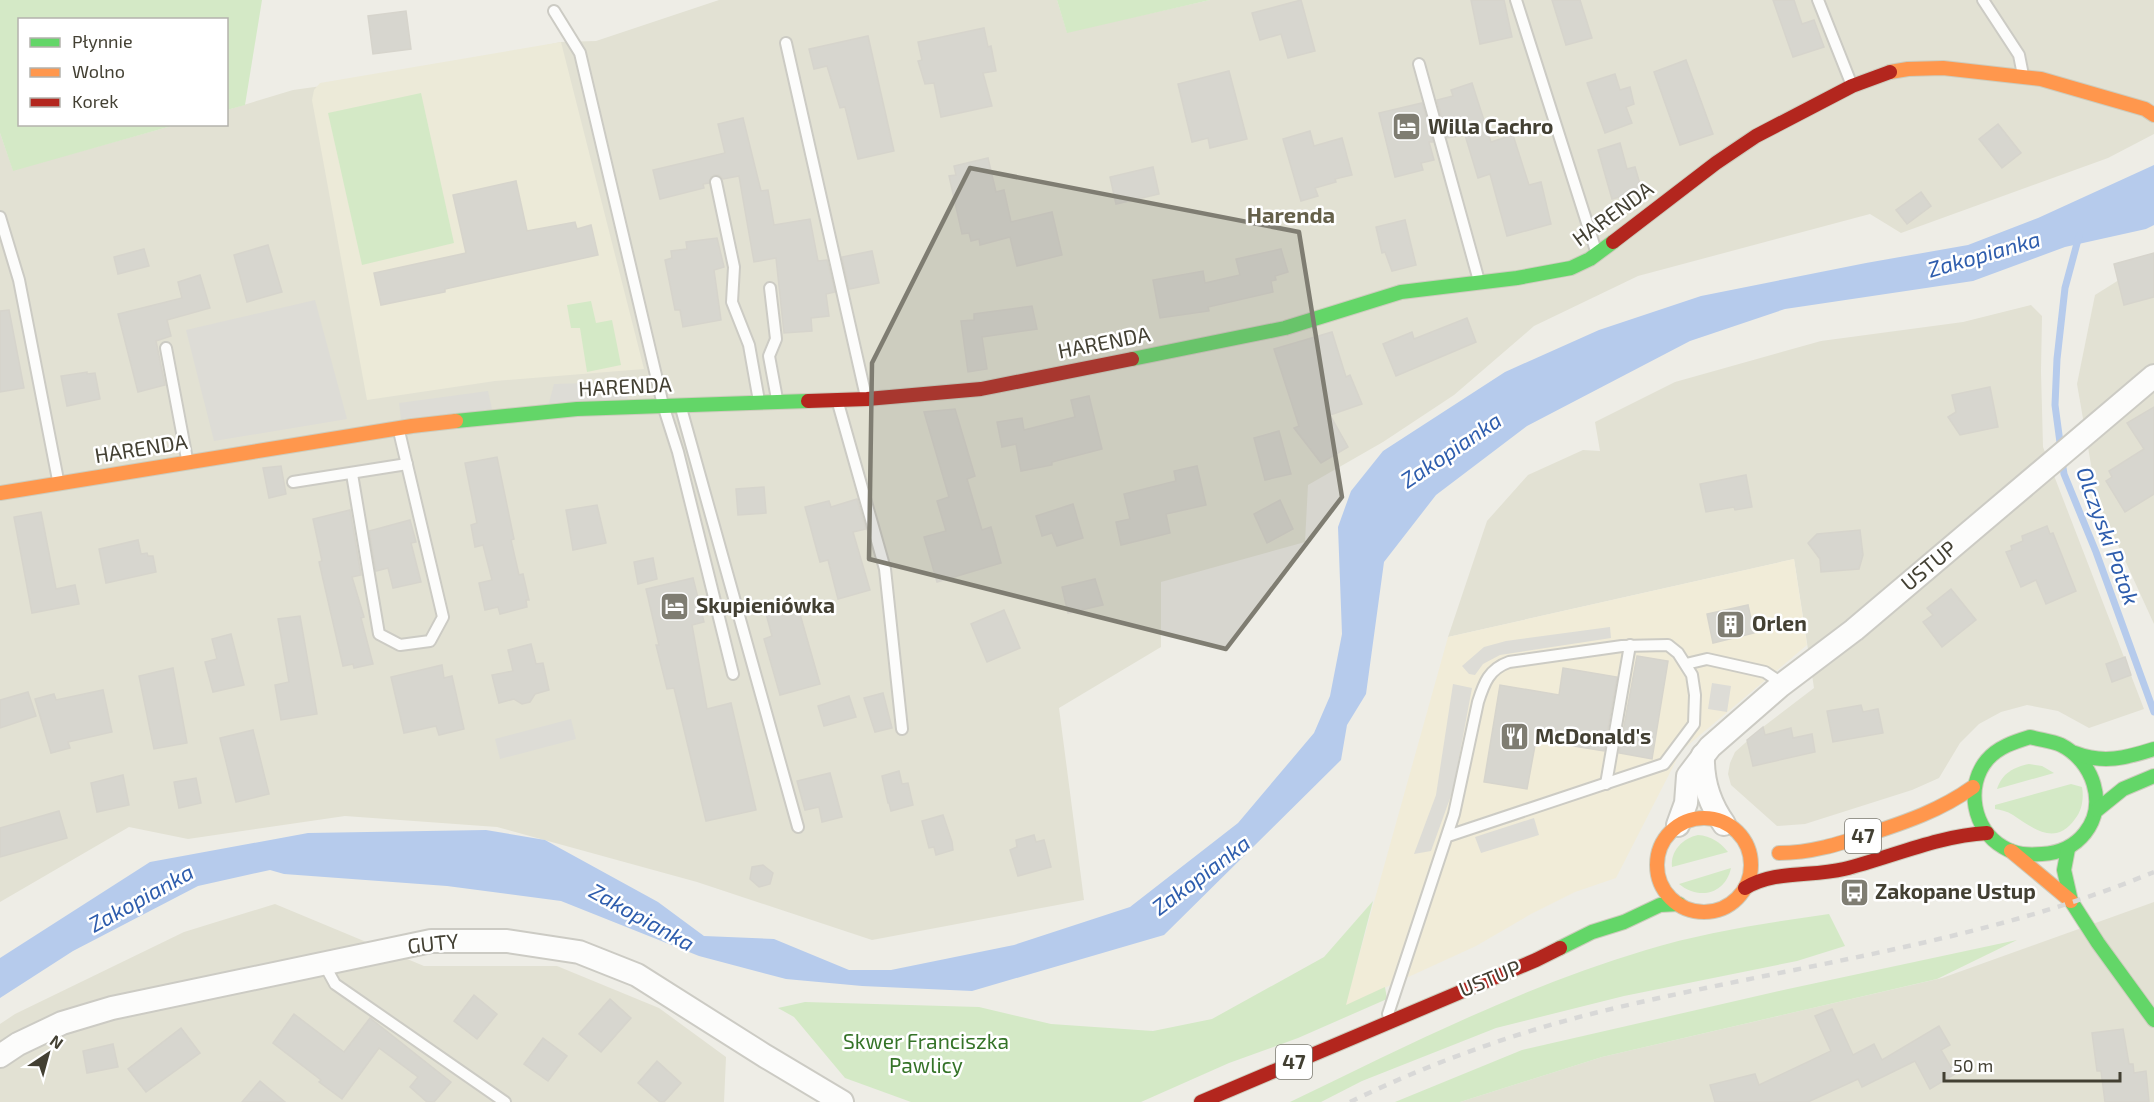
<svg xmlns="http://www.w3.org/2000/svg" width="2154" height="1102" font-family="'Exo 2',sans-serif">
<rect width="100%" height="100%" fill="#eeede6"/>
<!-- residential -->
<g fill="#e2e1d3">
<path d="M719,0h338l10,32 143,-32h944v134l-46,24 -207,75 -31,-19 -232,62 -104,50 -80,69 -71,47 -75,43 -3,57 -144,40v65l-102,61 25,192 -212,40 -175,-58 -200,-55 -152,-11 -157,23 -59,-12 -129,75v-769l13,37 162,-45 51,-1 1,-14 66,-20 122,-17 146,-31 35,-1z"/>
<path d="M2154,258v366l-57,-125 -20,-115 18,-89z"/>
<path d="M2031,305l11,11 -1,55 2,76 101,262 -55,19 -31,-17 -31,-6 -26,7 -22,12 -19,19 -21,35 -27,12 -107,34 -28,2 -46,-41 -3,-11 2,-11 5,-11 28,-25 51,-39 -20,-129 -346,78 39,-116 41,-46 55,-25 17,1 -5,-29 80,-40 146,-41 142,-19z"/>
<path d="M2154,902v200h-694l142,-45 340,-79z"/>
<path d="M275,904l149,62h133l102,42 67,49 -2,45h-724v-78l15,-10 169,-82z"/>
</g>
<!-- commercial -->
<path fill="#f1ecd8" d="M1794,559l13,86 -126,106 -65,127 -41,14 -44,22 -55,32 -131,60 103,-369z"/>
<!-- education -->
<path fill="#ecead8" d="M561,42l83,327 -149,12 -128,19 -55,-300 2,-10 6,-7z"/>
<!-- green -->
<g fill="#d4e9c6">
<path d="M0,0h262l-17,105 -18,5 -1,-90h-206v104l155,1 -162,46 -13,-38z"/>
<path d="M1057,0h153l-143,33z"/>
<path d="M421,93l33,150 -92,22 -34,-152z"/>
<path d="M591,301l5,22 16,-3 9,45 -34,7 -7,-44h-9l-4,-23z"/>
<path d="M2029,764l13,2 12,7 -57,16c5,-16 17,-22 32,-25z"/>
<path d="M2071,784l11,3c2,11 0,24 -7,32 -20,28 -42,9 -62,-4 -6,-4 -12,-5 -18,-6v-4z"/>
<path d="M1698,835c13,1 22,7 30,17l-56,15c-2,-16 11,-29 26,-32z"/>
<path d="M1731,868c-6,27 -33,32 -52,16z"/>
<path d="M1373,901l-27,104 39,-18 2,12 -89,39 -69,25 -88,39h-230l-66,-24 -51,-61 -16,-9 27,-6 174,5 72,17 102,7 59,-12 112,-62z"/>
<path d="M1829,914l16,32 -48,15 -173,35 -128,32 -134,53 -41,21h-31c116,-56 232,-115 356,-152 60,-18 121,-27 183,-36z"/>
<path d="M2017,940l-80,39 -335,78 -142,45h-65l127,-52 266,-61z"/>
</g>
<!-- parking -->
<g fill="#dddcd6">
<path d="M315,300l32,119 -133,22 -28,-111z"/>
<path d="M621,382l7,17 -79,4 5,-19z"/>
<path d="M488,391l4,18 -91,10 -2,-16z"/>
<path d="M1610,627l1,11 -111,17 -17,9 -8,11 -6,-1 -7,-8 22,-19 22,-6z"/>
<path d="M1712,683l19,3 -4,26 -19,-3z"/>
<path d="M1453,684l19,4 -19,102 -22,61 -17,3 22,-59z"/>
<path d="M571,719l5,20 -76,20 -5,-20z"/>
<path d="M1534,818l5,17 -58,18 -6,-16z"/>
</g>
<!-- water -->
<path fill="#b6cbec" d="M2154,165v60l-8,4 -81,18 -92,34 -188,28 -95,32 -163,85 -91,69 -52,67 -18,132 -19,31 -6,35 -177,175 -192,56 -110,-5 -76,-7 -87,-23 -138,-55 -114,-15 -163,-12 -14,-4 -72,16 -125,65 -73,47v-40l150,-96 158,-29 178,-3 59,10 113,62 46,34 70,3 75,31h42l123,-25 116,-38 108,-84 76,-90 16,-37 12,-62 -4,-107 13,-36 32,-40 122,-79 94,-42 102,-34 165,-33 102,-18 70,-27z"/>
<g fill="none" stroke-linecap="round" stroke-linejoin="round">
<!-- stream -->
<g stroke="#b6cbec" stroke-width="7">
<path d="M2061,450l-6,-45 2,-46 8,-71 14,-52"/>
<path d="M2062,461l2,13 32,78 58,160"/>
</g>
</g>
<!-- building -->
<g fill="#d7d6cf" stroke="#d6d4cc" stroke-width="1.5">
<path d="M1301,0l14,51 -27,7 -7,-24 -21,6 -8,-27z"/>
<path d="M1471,0h33l8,37 -32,7z"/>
<path d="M1552,0h28l12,38 -26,7z"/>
<path d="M1773,0h21l8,24 12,-4 10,27 -31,10z"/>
<path d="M406,11l5,38 -38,5 -5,-38z"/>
<path d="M984,28l4,19 3,-1 5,25 -13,2 9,33 -51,11 -7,-34 -9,1 -7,-23 4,-1 -4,-18z"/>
<path d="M868,36l26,115 -36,8 -13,-52 -5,1 -13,-42 -13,3 -5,-20z"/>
<path d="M1686,60l27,74 -33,11 -26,-73z"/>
<path d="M1229,71l18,68 -37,9 -2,-10 -16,4 -14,-58z"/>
<path d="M1615,74l5,16 10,-3 4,17 -8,3 6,16 -27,10 -18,-50z"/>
<path d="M1472,83l19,59 22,-7 16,50 12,-3 10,42 -44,12 -17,-62 -12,4 -13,-43 -18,3 -10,-38 16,-4 -2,-6z"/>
<path d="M1422,103l11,39h-4l5,18 -13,3 2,7 -28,7 -16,-64z"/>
<path d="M743,118l18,73 7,-1 6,35 36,-6 8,42 9,-1 8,32 -9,2 3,22 -18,2 1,13 -28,2 -8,-75 -22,4 -15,-86 -16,3 -4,-4h-5l-3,2 -2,6 -6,1 1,4 -44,11 -7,-29 72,-17 -7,-29z"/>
<path d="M1998,124l23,29 -19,15 -23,-29z"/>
<path d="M1310,131l4,15 28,-8 10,37 -17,4 1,3 -21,6 3,8 -17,5 -18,-62z"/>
<path d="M1620,143l7,26 8,-2 7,24 -30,8 -14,-49z"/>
<path d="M988,158l8,34 8,-2 7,32 41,-10 10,43 -45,11 -7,-29 -30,8 -1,-6 -8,2 -2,-8 -7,1 -13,-58 7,-1 -2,-9z"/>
<path d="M1153,167l6,27 -43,10 -6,-27z"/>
<path d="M516,181l11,50 48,-9 2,7 14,-4 7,30 -153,34v3l-64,13 -7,-32 92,-20 -13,-58z"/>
<path d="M1921,192l10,14 -24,18 -11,-14z"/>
<path d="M1405,220l11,45 -24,6 -7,-19 -3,1 -6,-26z"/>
<path d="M717,238l7,29 -10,3 7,50 -38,7 -3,-17h-5l-10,-50 7,-2 -1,-7 16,-2 -1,-7z"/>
<path d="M268,245l14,47 -35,10 -13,-47z"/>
<path d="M144,249l5,17 -31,8 -4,-17z"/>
<path d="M1281,249l7,23 -13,4 1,4 -5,1 2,11 -65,15 1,4 -49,7 -7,-38 50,-9 2,12 35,-8 -4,-16z"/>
<path d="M872,251l7,32 -30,6 -7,-32z"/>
<path d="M2154,253v44l-30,8 -10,-41z"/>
<path d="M200,275l10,33 -43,12 4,16 -15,5 9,44 -27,7 -20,-78 64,-16 -4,-16z"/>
<path d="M1032,306l5,23 -55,8 5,32 -19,3 -7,-51 13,-1v-6z"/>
<path d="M9,310l15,78 -24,4v-81z"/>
<path d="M1467,318l9,24 -80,34 -13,-32 29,-12 2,7z"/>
<path d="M1332,332l14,45 4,-2 12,29 -32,11 18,32 -27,16 -27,-35 5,-2 -25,-77z"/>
<path d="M87,372v2l8,-1 5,26 -33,7 -6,-30z"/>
<path d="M1990,387l8,40 -38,8 -12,-18 8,-5 -4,-17z"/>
<path d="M1089,396l13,53 -50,13v3l-31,6 -5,-27 -14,3 -5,-25 25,-4 2,12 51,-13 -4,-17z"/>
<path d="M2154,407v87l-29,18 -19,-31 6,-4 -3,-6 35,-22 -17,-26z"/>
<path d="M955,409l20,67 -8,3 15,51 9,-3 10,36 -64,19 -13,-45 22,-6 -9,-30 12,-4 -25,-85z"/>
<path d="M1279,431l12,43 -26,6 -11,-42z"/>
<path d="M497,457l17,82 -3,1 8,35 4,-1 6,26h-3l1,7 -27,7 -2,-7 -13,3 -6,-27 13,-3 -9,-35 -8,2 -4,-22 6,-2 -12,-60z"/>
<path d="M281,466l5,28 -17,4 -6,-30z"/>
<path d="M1197,466l9,39 -40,9 4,19 -49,12 -5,-23 14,-3 -6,-25 52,-13 -2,-10z"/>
<path d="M1746,475l6,32 -17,3 -1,-3 -28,5 -6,-28z"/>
<path d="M764,487l2,26 -28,2 -2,-26z"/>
<path d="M857,499l9,30 -13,3 17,58 -32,9 -10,-39 -8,2 -15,-55 24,-6 2,6z"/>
<path d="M1280,500l13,29 -26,14 -13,-29z"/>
<path d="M1073,504l10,34 -26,8 -5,-13 -10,3 -6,-20z"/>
<path d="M597,505l9,38 -33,7 -7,-40z"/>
<path d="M350,510l11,65 -9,2 12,40 -3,1 12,46 -19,4 -1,-4 -10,2 -24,-104 3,-1 -9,-42z"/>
<path d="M41,512l15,77 19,-4 4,19 -47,9 -18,-96z"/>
<path d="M410,520l6,22 -5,1 10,39 -28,6 -5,-20 -12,3 -7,-40z"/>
<path d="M2047,526l3,8 3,-1 23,58 -30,13 -10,-24 -15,7 -15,-35 6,-2 -1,-4 12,-5 -1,-5z"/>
<path d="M1860,530l3,25 -4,14 -38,3 -1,-13 -12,-16 9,-9z"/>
<path d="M138,540l3,14 6,-1 1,3h5l3,16 -50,11 -7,-34z"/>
<path d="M653,558l4,21 -19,5 -4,-22z"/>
<path d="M693,578l11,44 -12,3 15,84 24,-6 25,107 -50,11 -32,-133 -7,1 -11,-44h3l-13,-56z"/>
<path d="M1095,579l8,26 -35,8 -6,-26z"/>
<path d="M1951,589l25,31 -34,27 -19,-25 10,-7 -6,-7z"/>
<path d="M788,603l2,7 8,-3 22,77 -40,11 -16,-56 8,-3 -7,-26z"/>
<path d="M1748,605l6,28 -41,10 -6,-29z"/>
<path d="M1004,610l16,38 -33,14 -16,-38z"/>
<path d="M300,616l17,98 -36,6 -6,-35 14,-3 -11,-63z"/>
<path d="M231,634l13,51 -31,7 -8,-30 12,-3 -5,-20z"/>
<path d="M531,644l5,20 7,-1 6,27 -14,4 -5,8 -8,2 -8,-5 -15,4 -7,-28 21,-4 -5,-21z"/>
<path d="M1637,656l31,5 -16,98 -33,-6z"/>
<path d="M2125,657l6,18 -19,7 -6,-18z"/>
<path d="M442,665l2,13 8,-2 12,53 -25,6 -3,-9 -32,7 -13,-56z"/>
<path d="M173,668l14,75 -33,6 -15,-73z"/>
<path d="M1563,668l54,9 -13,74 -68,-11 -9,49 -43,-7 16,-97 59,10z"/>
<path d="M103,690l9,42 -44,10 2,6 -19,5 -16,-54 19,-5 2,6z"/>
<path d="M28,692l8,24 -36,12v-28z"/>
<path d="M883,693l9,35 -17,4 -11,-34z"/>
<path d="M849,696l7,21 -32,9 -6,-20z"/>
<path d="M1861,705l2,7 15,-3 5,24 -50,9 -6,-31z"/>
<path d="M1763,727l2,8 26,-7 2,10 19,-4 3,18 -62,14 -6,-26z"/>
<path d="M253,730l16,64 -33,8 -16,-64z"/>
<path d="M899,771l3,13 6,-1 5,22 -22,6 -2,-8h-1l-6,-27z"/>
<path d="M830,773l12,44 -20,5 -3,-15 -14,3 -8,-29z"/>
<path d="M123,775l6,30 -32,7 -6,-29z"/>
<path d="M196,778l5,25 -22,5 -5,-26z"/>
<path d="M59,811l8,27 -67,19v-29z"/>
<path d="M943,815l9,27 1,8 -17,5 -2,-8 -5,1 -7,-27z"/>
<path d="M1034,835l2,7 8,-2 7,27 -33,9 -8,-26 7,-3 -1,-7z"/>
<path d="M763,865l10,8 -3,11 -11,3 -9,-8 2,-12z"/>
<path d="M474,995l23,19 -20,25 -23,-18z"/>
<path d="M610,999l21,19 -30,34 -22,-18z"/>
<path d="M1832,1009l21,46 21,-11 8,16 57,-34 11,19 -9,5 14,24 -25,15 -15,-28 -53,26 -4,-8 -50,23h-93l-5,-17 45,-11 4,11 72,-34 -16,-35z"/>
<path d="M294,1014l50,38 26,-34 81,64 -17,20h-7l-17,-15 8,-10 -39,-29 -37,51 -23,-17 2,-2 -48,-37z"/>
<path d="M181,1028l19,25 -54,39 -18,-23z"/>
<path d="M2123,1029l6,35h4l1,9 12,-2 3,31h-44l-4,-31h-4l-5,-38z"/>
<path d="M543,1038l24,18 -19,25 -24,-17z"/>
<path d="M113,1044l5,23 -31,6 -4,-22z"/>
<path d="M657,1061l24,22 -17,19h-4l-22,-19z"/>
<path d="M260,1081l25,21h-43z"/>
</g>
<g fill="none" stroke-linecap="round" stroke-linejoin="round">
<defs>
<g id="lane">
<path d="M1516,0l80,251"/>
<path d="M1818,0l33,83"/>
<path d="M1983,0l36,55 4,20"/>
<path d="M554,11l26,42 83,352 15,47 55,222"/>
<path d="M786,43l80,354"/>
<path d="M1419,64l60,217"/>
<path d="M716,182l18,85 -2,35 17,43 10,56"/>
<path d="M0,217l19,63 39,200"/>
<path d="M770,288l6,51 -7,17 8,43"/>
<path d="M166,348l21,111"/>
<path d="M838,403l47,166 17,160"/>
<path d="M681,408l117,419"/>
<path d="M352,474l27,160 21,11 30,-4 13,-24 -44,-186"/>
<path d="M293,482l114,-18"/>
<path d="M1686,664l21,-5 58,13 9,6 6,8"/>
<path d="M1606,784l24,-139"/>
<path d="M324,964l11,20 170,118"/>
<path d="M1388,1014l66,-200 24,-112c6,-19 11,-33 31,-40l113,-16 46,-1 10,8 14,22 3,20 -1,29 -30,40 -216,72"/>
</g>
<g id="street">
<path d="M1703,755c-1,26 6,48 21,69"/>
<path d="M1678,825l8,-22 2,-27 22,-29 70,-61 74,-56 300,-254"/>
<path d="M0,1056l18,-12 44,-21 50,-15 319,-67h76l72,11 58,23 128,81 77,46"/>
</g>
<g id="fast">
<path d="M1132,359l153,-31 116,-36 116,-14 54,-10 19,-9 23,-17"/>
<path d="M456,421l121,-12 231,-8"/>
<path d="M2030,737c10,3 22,4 31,8 32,16 47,59 24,88 -11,14 -25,20 -43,21 -14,1 -26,1 -39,-7 -30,-17 -38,-61 -16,-87 11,-13 27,-18 43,-23z"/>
<path d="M2075,753c28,11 51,5 79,-4"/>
<path d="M2097,810l26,-21 31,-13"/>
<path d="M2068,849l-4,21 7,31 27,42 56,77"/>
<path d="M1560,948l32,-16 32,-10 36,-17 19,-1"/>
</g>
<g id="slow">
<path d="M1890,72l18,-3 35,-1 98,11 104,30 9,6"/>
<path d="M0,493l412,-67 44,-5"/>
<circle cx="1704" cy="865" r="47"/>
<path d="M2011,851l60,50"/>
<path d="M1779,853c32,0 60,-9 90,-19 37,-12 72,-24 104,-47"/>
</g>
<g id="jam">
<path d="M1613,242l103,-79 40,-27 96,-50 38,-14"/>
<path d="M808,401l59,-2 114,-10 151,-30"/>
<path d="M1745,888c30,-18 66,-11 99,-19 48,-12 93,-33 143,-36"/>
<path d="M1201,1102l335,-142 24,-12"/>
</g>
</defs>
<!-- lane casing -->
<use href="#lane" stroke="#cccbc4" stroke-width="14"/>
<!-- street casing -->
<use href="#street" stroke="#cccbc4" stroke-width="26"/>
<!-- fast casing -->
<use href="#fast" stroke="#cdccbd" stroke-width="16"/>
<!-- slow casing -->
<use href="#slow" stroke="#cdccbd" stroke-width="16"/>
<!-- jam casing -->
<use href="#jam" stroke="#cdccbd" stroke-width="16"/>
<!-- lane -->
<use href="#lane" stroke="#fcfcfb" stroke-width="10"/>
<!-- street -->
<use href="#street" stroke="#fcfcfb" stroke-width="22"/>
<!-- fast -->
<use href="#fast" stroke="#63d668" stroke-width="14"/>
<!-- slow -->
<use href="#slow" stroke="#ff974d" stroke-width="14"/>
<!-- jam -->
<use href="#jam" stroke="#b3261e" stroke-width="14"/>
<!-- rail -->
<path stroke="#d8d8d7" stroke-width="4.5" stroke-dasharray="8 8" stroke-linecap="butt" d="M1350,1102c74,-36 153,-65 233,-86 188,-48 391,-69 571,-144"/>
</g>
<!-- marked area -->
<path fill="#7f7d72" fill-opacity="0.2" stroke="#7f7d72" stroke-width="4.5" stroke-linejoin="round" d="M970,168l329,64 43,265 -116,152 -357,-90 3,-196z"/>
<!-- icons -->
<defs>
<symbol id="hotel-square" viewBox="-11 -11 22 22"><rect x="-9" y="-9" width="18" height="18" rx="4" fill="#7f7d72" stroke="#fff"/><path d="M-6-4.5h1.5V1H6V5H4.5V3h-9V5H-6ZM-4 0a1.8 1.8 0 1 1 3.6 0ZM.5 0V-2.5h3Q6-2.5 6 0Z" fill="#fff"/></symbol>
<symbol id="building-square" viewBox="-11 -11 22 22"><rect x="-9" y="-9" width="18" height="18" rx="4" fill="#7f7d72" stroke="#fff"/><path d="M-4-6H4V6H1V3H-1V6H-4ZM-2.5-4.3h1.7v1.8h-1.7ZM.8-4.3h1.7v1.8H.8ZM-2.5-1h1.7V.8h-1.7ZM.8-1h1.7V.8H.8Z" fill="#fff"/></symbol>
<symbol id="restaurant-square" viewBox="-11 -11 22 22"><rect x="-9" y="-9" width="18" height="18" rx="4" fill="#7f7d72" stroke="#fff"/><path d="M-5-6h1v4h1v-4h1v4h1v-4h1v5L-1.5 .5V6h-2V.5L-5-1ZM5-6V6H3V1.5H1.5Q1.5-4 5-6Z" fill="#fff"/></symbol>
<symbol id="bus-square" viewBox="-11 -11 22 22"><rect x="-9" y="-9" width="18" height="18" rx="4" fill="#7f7d72" stroke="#fff"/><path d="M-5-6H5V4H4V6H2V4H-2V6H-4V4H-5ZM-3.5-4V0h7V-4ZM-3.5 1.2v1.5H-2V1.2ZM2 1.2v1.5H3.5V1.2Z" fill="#fff"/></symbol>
</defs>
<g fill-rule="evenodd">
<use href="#hotel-square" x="1390" y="110" width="33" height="33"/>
<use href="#hotel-square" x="658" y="590" width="33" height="33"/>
<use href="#building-square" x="1714" y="608" width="33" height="33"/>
<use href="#restaurant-square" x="1498" y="720" width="33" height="33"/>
<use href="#bus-square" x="1838" y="876" width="33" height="33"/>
</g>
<g text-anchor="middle" stroke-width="5" stroke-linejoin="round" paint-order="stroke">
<!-- shield labels -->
<g fill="#fff" stroke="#7b7970" stroke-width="1.5">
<rect x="1845" y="819" width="36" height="34" rx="4.5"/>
<rect x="1276" y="1045" width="36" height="34" rx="4.5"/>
</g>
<g font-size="20" font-weight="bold" fill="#434033">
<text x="1863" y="843">47</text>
<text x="1294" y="1069">47</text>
</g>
<!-- poi labels -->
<g font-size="21" font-weight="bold" fill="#434033" stroke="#fff" text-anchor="start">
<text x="1428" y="134">Willa Cachro</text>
<text x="696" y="613">Skupieniówka</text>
<text x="1752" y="631">Orlen</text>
<text x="1535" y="744">McDonald's</text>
<text x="1875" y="899">Zakopane Ustup</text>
</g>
<!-- street labels -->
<g font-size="21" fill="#434033" stroke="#fff">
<text transform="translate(1613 214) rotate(-36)" y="7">HARENDA</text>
<text transform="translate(1104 343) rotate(-11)" y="7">HARENDA</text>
<text transform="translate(625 387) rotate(-3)" y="7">HARENDA</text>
<text transform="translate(141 449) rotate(-9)" y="7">HARENDA</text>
<text transform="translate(1929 566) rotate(-40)" y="7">USTUP</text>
<text transform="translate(433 944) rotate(-6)" y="7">GUTY</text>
<text transform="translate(1490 979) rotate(-22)" y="7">USTUP</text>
</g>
<!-- park labels -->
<g font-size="21" fill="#357328" stroke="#fff">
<text x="926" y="1049">Skwer Franciszka<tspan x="926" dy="24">Pawlicy</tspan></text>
</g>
<!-- neighbourhood labels -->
<g font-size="22" font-weight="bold" fill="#65604a" stroke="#fff">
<text x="1291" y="223">Harenda</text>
</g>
<!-- water labels -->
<g font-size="22" font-style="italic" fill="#2e5dad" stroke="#fff">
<text transform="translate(1984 254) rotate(-16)" y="8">Zakopianka</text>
<text transform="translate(1451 450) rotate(-34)" y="8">Zakopianka</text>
<text transform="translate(2108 536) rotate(70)" y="8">Olczyski Potok</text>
<text transform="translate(1201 875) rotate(-37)" y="8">Zakopianka</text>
<text transform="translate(141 898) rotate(-29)" y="8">Zakopianka</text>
<text transform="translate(642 917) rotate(29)" y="8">Zakopianka</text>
</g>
</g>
<!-- legend -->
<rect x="18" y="18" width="210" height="108" fill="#ffffff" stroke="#b4b3ad" stroke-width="1.5"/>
<rect x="30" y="38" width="30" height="9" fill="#63d668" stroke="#b4b3ad" stroke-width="1.5"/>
<text x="72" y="48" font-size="18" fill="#434033">Płynnie</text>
<rect x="30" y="68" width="30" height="9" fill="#ff974d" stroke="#b4b3ad" stroke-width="1.5"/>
<text x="72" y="78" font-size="18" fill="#434033">Wolno</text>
<rect x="30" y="98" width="30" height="9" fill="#b3261e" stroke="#b4b3ad" stroke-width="1.5"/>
<text x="72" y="108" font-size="18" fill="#434033">Korek</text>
<!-- north arrow -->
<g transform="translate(48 1054) rotate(36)" stroke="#ffffff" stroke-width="4.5" paint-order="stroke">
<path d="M0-4.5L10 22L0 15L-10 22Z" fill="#434033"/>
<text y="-9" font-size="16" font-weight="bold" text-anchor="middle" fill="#434033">N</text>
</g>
<!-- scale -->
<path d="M1944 1072v9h176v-9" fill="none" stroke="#434033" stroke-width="3"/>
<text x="1953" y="1072" font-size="18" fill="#434033" stroke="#ffffff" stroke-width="4.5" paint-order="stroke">50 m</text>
</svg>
